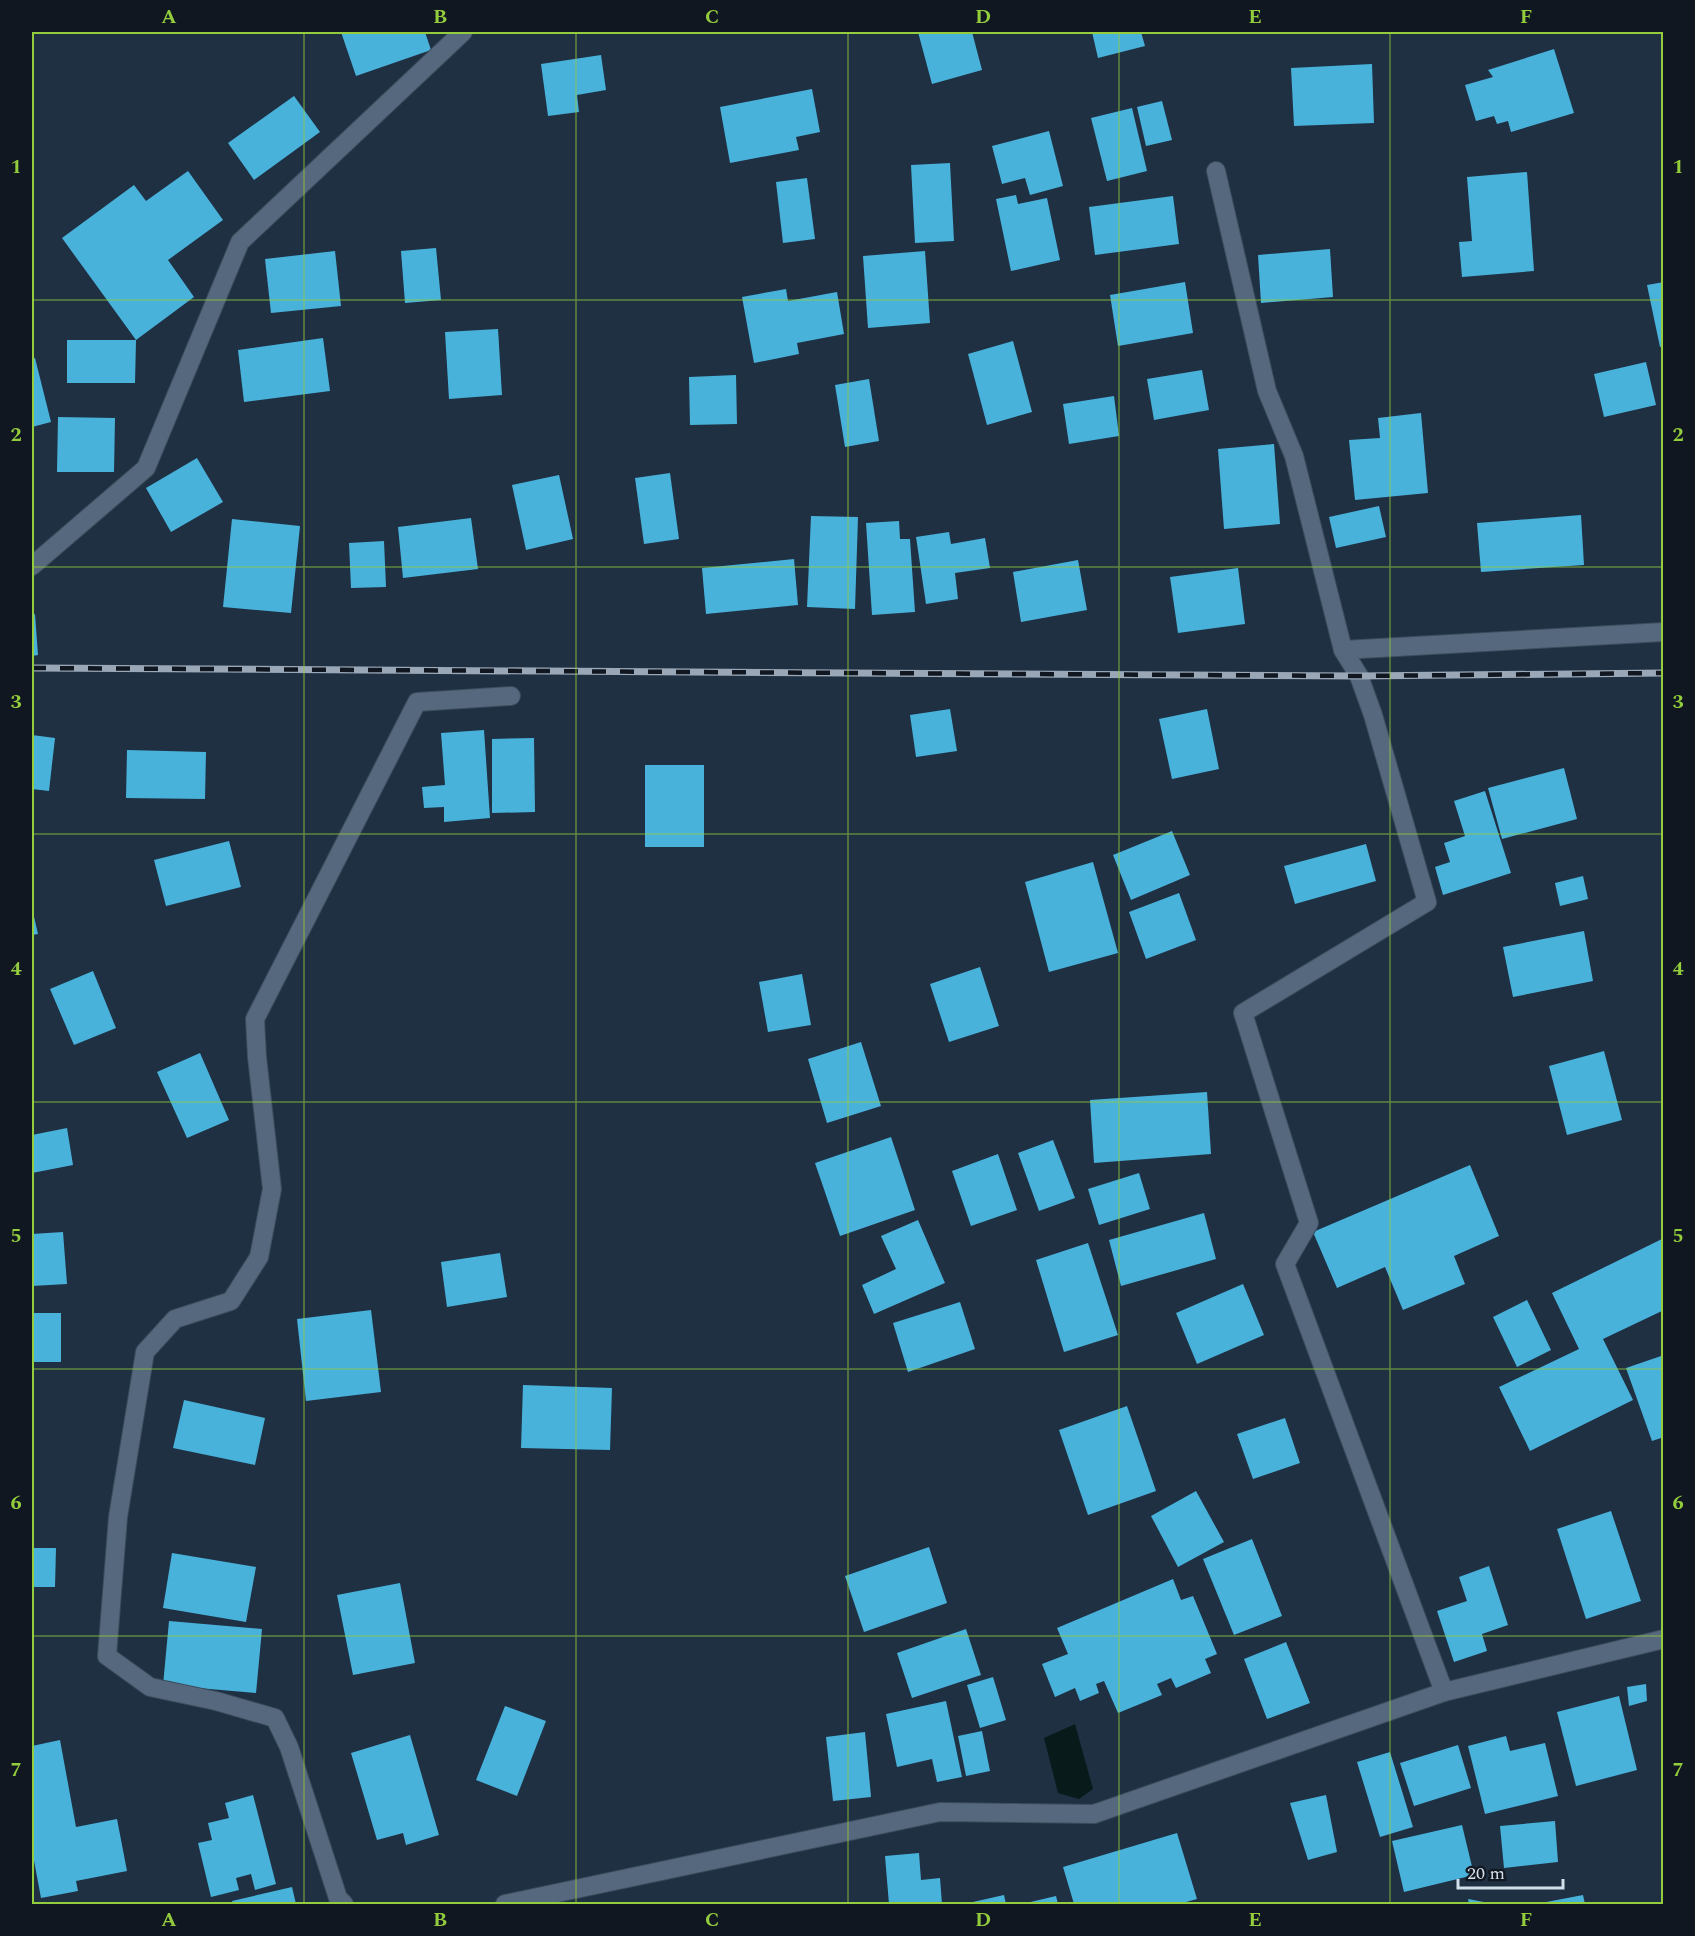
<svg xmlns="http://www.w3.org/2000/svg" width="1695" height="1936" font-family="Spectral,serif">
<rect width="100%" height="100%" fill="#1f3043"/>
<!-- water -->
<path fill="#091a1b" d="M1075,1724l18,65 -14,10 -21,-6 -14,-55z"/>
<!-- building -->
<g fill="#49b2db">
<path d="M341,32h84l6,18 -75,26z"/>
<path d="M918,32h54l10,38 -50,14z"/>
<path d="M1092,32h49l4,14 -47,12z"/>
<path d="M1554,49l20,64 -63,19 -3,-11 -11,3 -3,-8 -18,5 -11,-36 28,-8 -5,-7z"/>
<path d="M601,55l5,35 -29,5 2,17 -31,4 -7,-52z"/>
<path d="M1372,64l2,59 -80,3 -3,-58z"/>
<path d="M812,89l8,43 -24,5 3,13 -69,13 -10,-56z"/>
<path d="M294,96l26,36 -66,48 -26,-37z"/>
<path d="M1162,101l10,39 -26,6 -9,-39z"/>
<path d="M1132,108l15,63 -40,10 -16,-63z"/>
<path d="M1049,131l14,55 -33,9 -5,-17 -23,6 -10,-38z"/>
<path d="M950,163l4,78 -39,2 -4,-78z"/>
<path d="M188,171l35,49 -55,40 26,37 -58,43 -74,-102 72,-53 12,16z"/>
<path d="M1527,172l7,99 -72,6 -3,-35 13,-1 -5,-64z"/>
<path d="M807,178l8,61 -32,4 -7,-61z"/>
<path d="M1016,195l2,9 29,-6 13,62 -49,11 -15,-72z"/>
<path d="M1173,196l6,48 -84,11 -6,-48z"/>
<path d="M436,248l5,52 -36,3 -4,-52z"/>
<path d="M1330,249l3,48 -72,6 -3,-48z"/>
<path d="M335,251l6,55 -70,7 -6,-54z"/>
<path d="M925,251l5,72 -62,5 -5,-72z"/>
<path d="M1185,282l8,51 -75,13 -8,-51z"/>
<path d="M1664,282v64l-4,1 -13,-62z"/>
<path d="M786,289l2,12 49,-9 7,42 -47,9 2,11 -45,9 -12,-66z"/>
<path d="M498,329l4,66 -53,4 -4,-67z"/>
<path d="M323,338l7,53 -86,11 -6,-52z"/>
<path d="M67,340h69l-1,43h-68z"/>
<path d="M1013,341l19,71 -45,13 -19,-71z"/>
<path d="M35,358l16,64 -19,5v-68z"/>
<path d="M1646,362l10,43 -52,12 -10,-43z"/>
<path d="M1202,370l7,40 -55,10 -7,-41z"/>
<path d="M736,375l1,49 -47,1 -1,-48z"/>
<path d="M869,379l10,62 -34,6 -10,-62z"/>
<path d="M1114,396l5,40 -50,8 -6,-40z"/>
<path d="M1421,413l7,80 -73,7 -6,-60 31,-2 -2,-20z"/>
<path d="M58,417l57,1 -1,54h-57z"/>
<path d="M1274,444l6,80 -56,5 -6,-80z"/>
<path d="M197,458l26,44 -52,30 -25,-44z"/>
<path d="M670,473l9,66 -35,5 -9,-66z"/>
<path d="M559,475l14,64 -47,11 -14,-65z"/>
<path d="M1379,506l7,31 -50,11 -7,-31z"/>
<path d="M1581,515l3,50 -103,7 -4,-49z"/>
<path d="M811,516l47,1 -3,92 -48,-2z"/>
<path d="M471,518l7,51 -75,9 -5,-51z"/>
<path d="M232,519l68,7 -9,87 -68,-6z"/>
<path d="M899,521l1,18h10l5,73 -43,3 -6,-92z"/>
<path d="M949,532l2,12 34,-6 5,30 -35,5 3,26 -32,5 -10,-67z"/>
<path d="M384,541l2,46 -35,1 -2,-45z"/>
<path d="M794,559l4,46 -92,9 -4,-46z"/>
<path d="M1078,560l9,50 -66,12 -8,-50z"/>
<path d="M1238,568l7,56 -67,9 -8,-56z"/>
<path d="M35,614l3,41 -6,1v-41z"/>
<path d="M950,709l7,42 -41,6 -6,-42z"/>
<path d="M1207,709l12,60 -47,10 -13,-60z"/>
<path d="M484,730l6,88 -46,4v-15l-20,1 -2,-21 23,-2 -4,-52z"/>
<path d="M32,735l23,3 -6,53 -17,-2z"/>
<path d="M534,738l1,74 -43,1v-74z"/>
<path d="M127,750l79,2 -1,47 -79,-1z"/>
<rect x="645" y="765" width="59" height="82"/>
<path d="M1564,768l13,51 -75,20 -14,-51z"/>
<path d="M1485,791l26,82 -68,22 -8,-28 15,-5 -6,-19 21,-7 -11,-35z"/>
<path d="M1172,831l18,44 -59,25 -18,-45z"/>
<path d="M229,841l12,46 -75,19 -12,-46z"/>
<path d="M1366,844l10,37 -81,23 -11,-38z"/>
<path d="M1093,862l25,91 -69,19 -24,-90z"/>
<path d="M1583,876l5,23 -28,7 -5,-23z"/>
<path d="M1179,893l17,47 -50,19 -17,-47z"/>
<path d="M32,908l6,26 -6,1z"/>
<path d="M1584,931l9,50 -80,16 -10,-50z"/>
<path d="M980,967l19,59 -50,16 -19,-58z"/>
<path d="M93,971l23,57 -42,17 -24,-56z"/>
<path d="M802,974l9,51 -43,7 -9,-50z"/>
<path d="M861,1042l20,64 -54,17 -19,-64z"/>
<path d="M1604,1051l18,69 -55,15 -18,-69z"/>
<path d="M200,1053l29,67 -42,18 -30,-66z"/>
<path d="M1207,1092l4,62 -117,9 -4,-63z"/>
<path d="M67,1128l6,37 -41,8v-38z"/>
<path d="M891,1137l24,73 -75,26 -25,-73z"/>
<path d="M1053,1140l22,58 -36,13 -21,-58z"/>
<path d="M998,1154l19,56 -46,16 -19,-55z"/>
<path d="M1470,1165l29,71 -45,20 11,28 -62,26 -18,-43 -48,21 -24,-56z"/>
<path d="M1139,1173l11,36 -51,16 -11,-36z"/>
<path d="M1204,1213l12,46 -95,27 -12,-46z"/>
<path d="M918,1220l27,63 -71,31 -12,-29 34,-16 -15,-33z"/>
<path d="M63,1232l4,52 -35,2v-52z"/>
<path d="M1664,1238v72l-61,29 30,61 -103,51 -31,-64 80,-38 -27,-56z"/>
<path d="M1088,1243l30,92 -54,17 -28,-92z"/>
<path d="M500,1253l7,44 -60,10 -6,-45z"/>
<path d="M1243,1284l21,51 -67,29 -21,-51z"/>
<path d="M1527,1300l24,50 -34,17 -24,-50z"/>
<path d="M960,1302l15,47 -67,23 -15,-49z"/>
<path d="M371,1310l10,82 -75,9 -9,-82z"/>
<rect x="32" y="1313" width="29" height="49"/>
<path d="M1664,1355v82l-12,4 -26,-73z"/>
<path d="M523,1385l89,3 -2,62 -89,-2z"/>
<path d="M184,1400l81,18 -10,47 -82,-17z"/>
<path d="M1127,1406l29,85 -68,24 -29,-85z"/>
<path d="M1285,1418l15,45 -47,16 -16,-45z"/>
<path d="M1196,1491l28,51 -46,25 -27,-51z"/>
<path d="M1611,1511l30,90 -55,18 -29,-90z"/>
<path d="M1252,1539l30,77 -48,19 -31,-76z"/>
<path d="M929,1547l18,56 -83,29 -19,-56z"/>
<path d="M32,1548h24l-1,39h-23z"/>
<path d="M172,1553l84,14 -10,55 -83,-14z"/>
<path d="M1489,1566l19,59 -26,9 5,17 -33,11 -17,-51 30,-10 -8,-24z"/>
<path d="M1173,1579l8,21 12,-4 24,58 -12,5 6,14 -35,15 -5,-10 -14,6 5,11 -44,18 -14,-32 -8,3 3,9 -19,8 -5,-13 -20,9 -13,-33 26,-10 -11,-26z"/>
<path d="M400,1583l15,80 -62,12 -16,-80z"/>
<path d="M169,1621l93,8 -6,64 -93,-8z"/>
<path d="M966,1629l15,46 -69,23 -15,-45z"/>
<path d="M1286,1642l24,61 -43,16 -23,-60z"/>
<path d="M993,1677l13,43 -26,8 -13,-43z"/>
<path d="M1646,1684l1,17 -18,5 -2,-19z"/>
<path d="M1619,1696l18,74 -61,16 -19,-74z"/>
<path d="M946,1701l16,76 -25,5 -5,-23 -35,8 -11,-53z"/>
<path d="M505,1706l41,15 -29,75 -41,-16z"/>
<path d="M982,1731l8,40 -24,5 -8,-40z"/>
<path d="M865,1732l6,65 -38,4 -7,-64z"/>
<path d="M410,1735l29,100 -33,10 -3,-12 -26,7 -26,-87z"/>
<path d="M1506,1736l4,15 35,-8 13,53 -73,18 -17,-68z"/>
<path d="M60,1740l16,87 41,-8 10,52 -51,10 2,10 -37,7 -9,-48v-104z"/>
<path d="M1458,1745l13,43 -57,18 -14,-43z"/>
<path d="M1390,1752l23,75 -33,10 -23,-75z"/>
<path d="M253,1795l23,89 -21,6 -4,-16 -15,4 3,12 -28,7 -13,-54 14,-3 -4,-17 21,-5 -4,-15z"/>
<path d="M1326,1795l11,57 -29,8 -18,-57z"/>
<path d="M1555,1821l3,41 -54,6 -4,-42z"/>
<path d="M1462,1825l12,50 -70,17 -12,-51z"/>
<path d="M1177,1833l20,66 -18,5h-105l-11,-37z"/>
<path d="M919,1853l2,27 19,-2 2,26h-53l-4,-48z"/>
<path d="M292,1887l4,17h-63l-1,-3z"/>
<path d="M1004,1895l2,9h-42z"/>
<path d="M1583,1895l2,9h-44v-1z"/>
<path d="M1056,1896l2,8h-36z"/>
<path d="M1468,1899l21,4v1h-20z"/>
</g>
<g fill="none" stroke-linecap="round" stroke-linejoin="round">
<defs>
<g id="minor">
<path d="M1216,171l51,220 27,65 49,194 16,26 14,39 54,187 -184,111 66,210 -24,41 159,428"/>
<path d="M32,566l114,-98 94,-226 223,-210"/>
<path d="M1343,650l321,-18"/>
<path d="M344,1904l-6,-6 -49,-151 -14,-29 -59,-17 -66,-14 -43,-31 11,-139 27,-165 30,-33 56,-18 28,-44 13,-68 -15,-132 -2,-38 162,-317 94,-6"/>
<path d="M505,1904l435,-92 154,2 350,-122 220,-53"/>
</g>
</defs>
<!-- minor casing -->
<use href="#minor" stroke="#3c4c5c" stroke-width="20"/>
<!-- minor -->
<use href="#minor" stroke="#55687e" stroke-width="18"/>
<defs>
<path id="rail" d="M32,668l1327,8 305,-3"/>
</defs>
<!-- rail casing -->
<use href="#rail" stroke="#9aa7b6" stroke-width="7"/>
<!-- rail -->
<use href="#rail" stroke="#101720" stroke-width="4.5" stroke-dasharray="14" stroke-linecap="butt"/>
</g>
<!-- grid -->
<path fill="none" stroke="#93cc3d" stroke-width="1.5" stroke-opacity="0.55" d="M304,32v1872M576,32v1872M848,32v1872M1119,32v1872M1390,32v1872M32,300h1632M32,567h1632M32,834h1632M32,1102h1632M32,1369h1632M32,1636h1632"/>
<!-- border -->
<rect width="1695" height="1936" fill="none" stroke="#101720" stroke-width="66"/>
<!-- scale -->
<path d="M1458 1879v9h105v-9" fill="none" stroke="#d4dfec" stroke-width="3"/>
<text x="1467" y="1879" font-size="18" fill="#d4dfec" stroke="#101720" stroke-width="4.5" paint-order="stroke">20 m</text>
<rect x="33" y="33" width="1629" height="1870" fill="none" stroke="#93cc3d" stroke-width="2"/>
<g font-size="20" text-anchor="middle" font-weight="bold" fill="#93cc3d">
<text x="169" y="23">A</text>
<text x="440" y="23">B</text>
<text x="712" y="23">C</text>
<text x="983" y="23">D</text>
<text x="1255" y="23">E</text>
<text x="1526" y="23">F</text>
<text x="16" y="173">1</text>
<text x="1678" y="173">1</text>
<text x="16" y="441">2</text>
<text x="1678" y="441">2</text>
<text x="16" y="708">3</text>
<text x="1678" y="708">3</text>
<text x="16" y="975">4</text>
<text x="1678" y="975">4</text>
<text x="16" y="1242">5</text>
<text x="1678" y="1242">5</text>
<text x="16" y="1509">6</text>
<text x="1678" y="1509">6</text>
<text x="16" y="1776">7</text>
<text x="1678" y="1776">7</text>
<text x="169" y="1926">A</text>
<text x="440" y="1926">B</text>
<text x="712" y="1926">C</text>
<text x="983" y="1926">D</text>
<text x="1255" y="1926">E</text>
<text x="1526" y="1926">F</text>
</g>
</svg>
